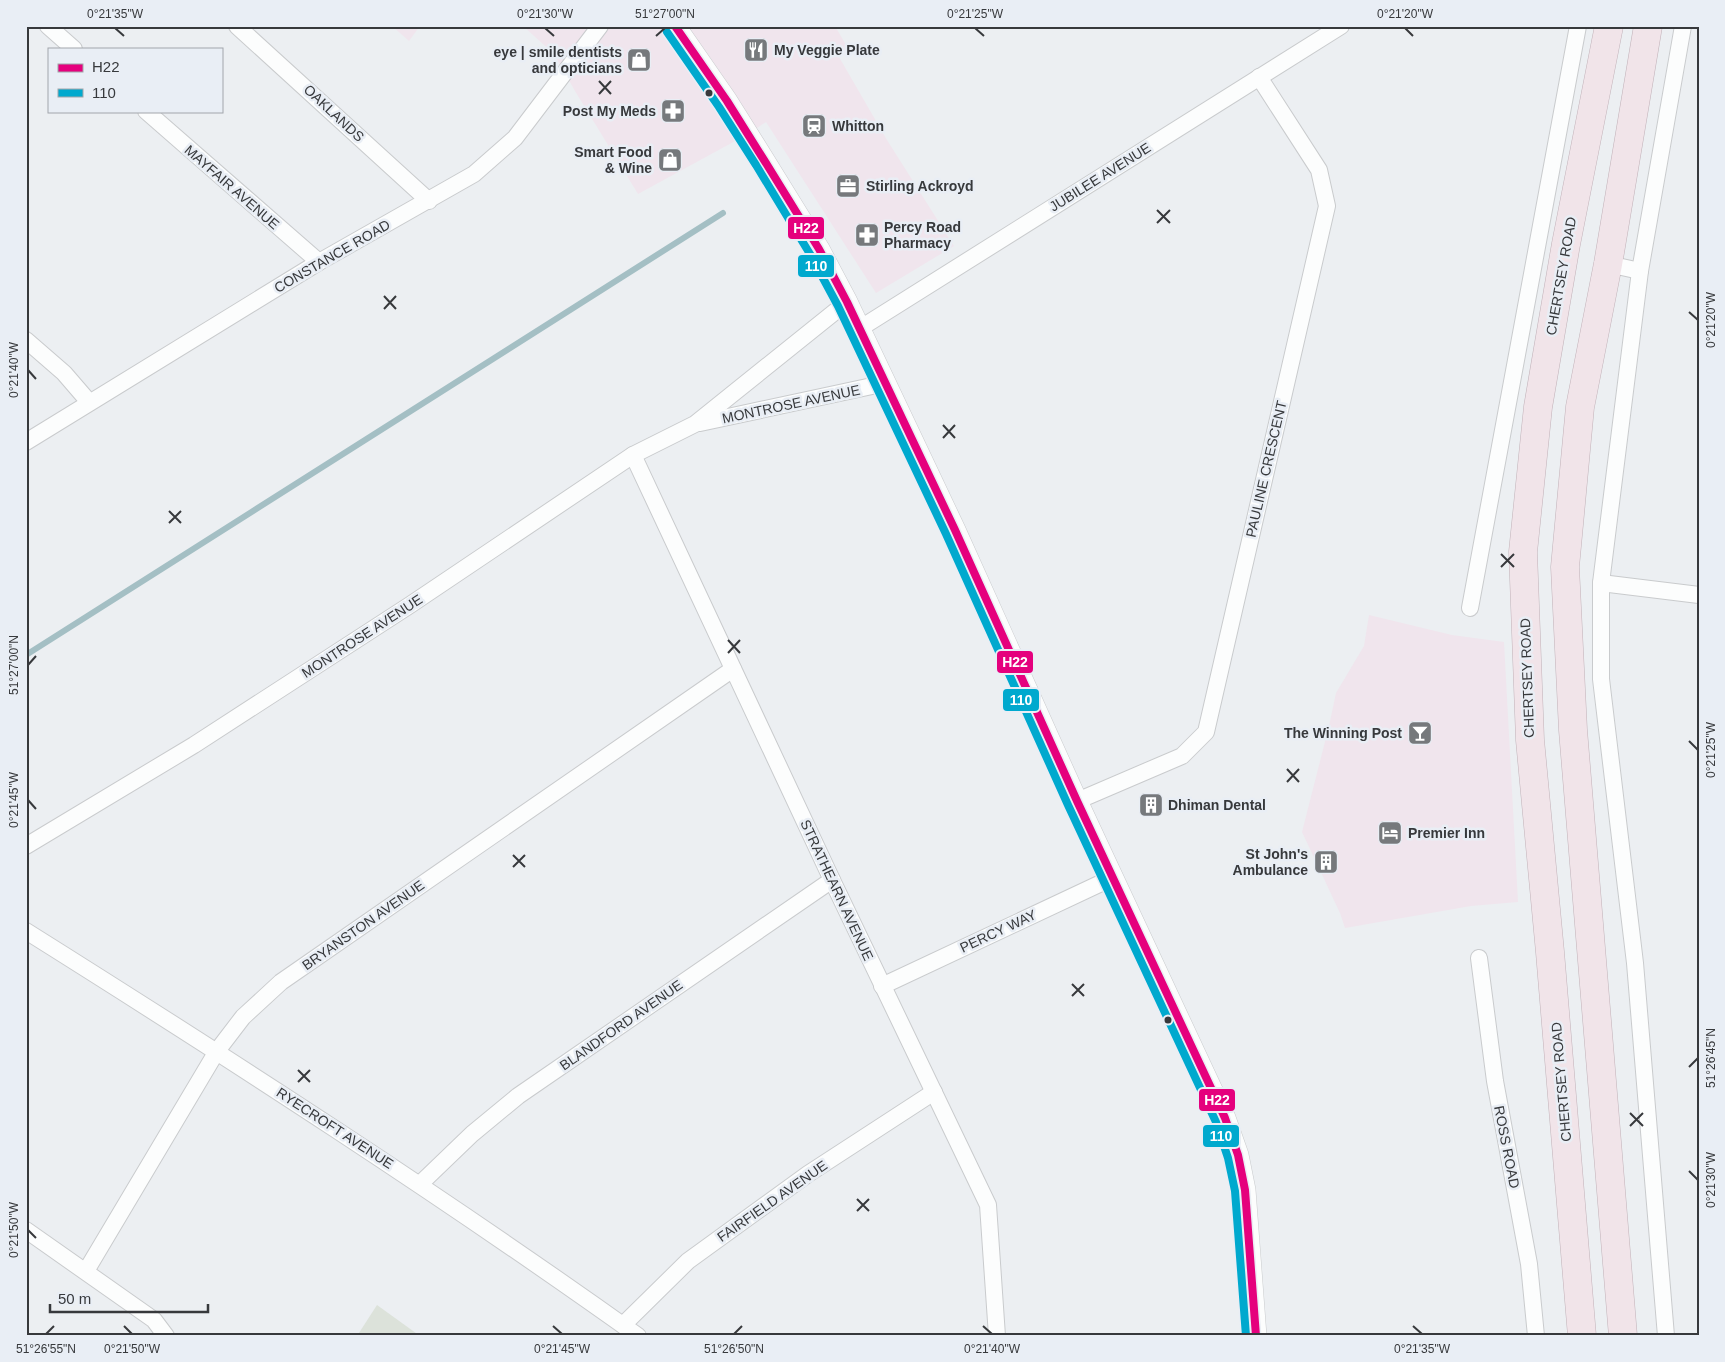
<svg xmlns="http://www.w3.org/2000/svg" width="1725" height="1362" font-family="Arial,sans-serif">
<rect width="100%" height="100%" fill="#eceff2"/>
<!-- commercial -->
<g fill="#f0e5ed">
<path d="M392,26h28l-11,15z"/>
<path d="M523,26h312l14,24 -10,7 48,83 67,106 -78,47 -110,-171 -18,12 -110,60 -63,-103 -21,-37z"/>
<path d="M1369,615l83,20 52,7 14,260 -47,4 -126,22 -5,-15 -38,-81 27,-106 7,-33 28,-47z"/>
</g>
<!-- green -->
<path fill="#dce2da" d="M377,1305l43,31h-63z"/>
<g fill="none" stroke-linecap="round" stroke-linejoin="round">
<!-- stream -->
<path stroke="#a4bfc4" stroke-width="6" d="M26,655l697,-442"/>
<defs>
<g id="minor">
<path d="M48,26l26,23"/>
<path d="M237,26l192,175"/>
<path d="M146,111l173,151"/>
<path d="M1608,264l32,7"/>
<path d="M859,329l482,-303"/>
<path d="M26,340l38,33 25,29"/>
<path d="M700,423l186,-40"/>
<path d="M26,442l293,-180 155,-88 41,-36 85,-112"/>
<path d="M633,455l199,425 156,325 9,131"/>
<path d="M1601,583l98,12"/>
<path d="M1470,608l108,-582"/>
<path d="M1077,801l105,-45 24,-24 121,-526 -8,-36 -60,-93"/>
<path d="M26,846l168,-101 216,-140 223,-150 62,-31 152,-122"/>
<path d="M26,931c207,130 413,263 612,405"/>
<path d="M1479,958l16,123 34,183 7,72"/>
<path d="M882,986l232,-109"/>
<path d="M420,1184l52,-50 46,-38 314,-216"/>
<path d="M26,1230l128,90 12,16"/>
<path d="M86,1271l131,-220 26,-34 38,-35 452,-313"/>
<path d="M623,1325l65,-64 120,-87 126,-82"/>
<path d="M1666,1336l-31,-373 -34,-284v-96l39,-312 43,-245"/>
</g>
<path id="tertiary" d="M675,26l52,75 37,59 55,89 28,53 108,228 122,271 148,317 13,37 7,35 11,146"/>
<g id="trunk">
<path d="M1582,1336l-32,-384 -20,-212 -7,-188 15,-145 28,-163 43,-218"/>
<path d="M1623,1336l-50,-606 -8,-163 15,-160 28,-143 40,-238"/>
</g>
</defs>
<!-- minor casing -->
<use href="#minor" stroke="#c9cbcd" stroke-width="18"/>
<!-- tertiary casing -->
<use href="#tertiary" stroke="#c9cbcd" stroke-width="22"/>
<!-- trunk casing -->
<use href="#trunk" stroke="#c1b1b8" stroke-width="29"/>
<!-- minor -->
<use href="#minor" stroke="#fcfdfd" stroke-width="16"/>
<!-- tertiary -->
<use href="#tertiary" stroke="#fcfdfd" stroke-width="21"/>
<!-- trunk -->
<use href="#trunk" stroke="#f1e4e9" stroke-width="28"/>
<defs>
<path id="bus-1" d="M675,26l52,75 37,59 55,89 28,53 108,228 122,271 148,317 13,37 7,35 11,146"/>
<path id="bus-2" d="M667,32l52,75 37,58 54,89 28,52 108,228 122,271 148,317 12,36 7,33 11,145"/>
</defs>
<!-- bus-1 casing -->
<use href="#bus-1" stroke="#e9eef5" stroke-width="11"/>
<!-- bus-2 casing -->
<use href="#bus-2" stroke="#e9eef5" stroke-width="11"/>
<!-- bus-1 -->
<use href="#bus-1" stroke="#e5007d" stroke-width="8"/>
<!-- bus-2 -->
<use href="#bus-2" stroke="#00a9ce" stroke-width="8"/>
</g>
<!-- ticks -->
<path fill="none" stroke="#37393c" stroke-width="2" d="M115,28l9,8M545,28l9,8M975,28l9,8M1405,28l8,8M656,36l9,-8M599,81l12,13M599,94l12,-13M1157,210l13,13M1157,223l13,-13M384,296l12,13M384,309l12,-13M1689,312l9,8M28,370l8,9M943,425l12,13M943,438l12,-13M169,511l12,12M169,523l12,-12M1501,554l13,13M1501,567l13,-13M728,640l12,13M728,653l12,-13M28,665l8,-9M1689,741l9,9M1287,769l12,13M1287,782l12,-13M28,800l8,9M513,855l12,12M513,867l12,-12M1072,984l12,12M1072,996l12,-12M1689,1067l9,-9M298,1070l12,12M298,1082l12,-12M1630,1113l13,13M1630,1126l13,-13M1689,1171l9,9M857,1199l12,12M857,1211l12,-12M28,1230l8,8M124,1326l8,8M553,1326l9,8M983,1326l9,8M1413,1326l9,8M46,1334l8,-8M734,1334l8,-8"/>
<!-- icons -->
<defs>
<symbol id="restaurant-square" viewBox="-11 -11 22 22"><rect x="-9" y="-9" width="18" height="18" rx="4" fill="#76797c" stroke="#e9eef5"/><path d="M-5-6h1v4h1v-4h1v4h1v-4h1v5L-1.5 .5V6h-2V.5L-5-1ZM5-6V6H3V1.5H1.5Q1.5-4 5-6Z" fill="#fff"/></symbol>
<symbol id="shop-square" viewBox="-11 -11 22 22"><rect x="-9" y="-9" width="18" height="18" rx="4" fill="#76797c" stroke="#e9eef5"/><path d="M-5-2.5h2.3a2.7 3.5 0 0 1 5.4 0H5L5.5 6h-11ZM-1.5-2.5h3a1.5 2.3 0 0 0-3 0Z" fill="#fff"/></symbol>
<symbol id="pharmacy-square" viewBox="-11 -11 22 22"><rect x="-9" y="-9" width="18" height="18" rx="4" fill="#76797c" stroke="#e9eef5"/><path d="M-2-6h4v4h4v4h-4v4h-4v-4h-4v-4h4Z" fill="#fff"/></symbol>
<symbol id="station-square" viewBox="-11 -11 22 22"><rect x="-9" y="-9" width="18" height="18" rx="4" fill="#76797c" stroke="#e9eef5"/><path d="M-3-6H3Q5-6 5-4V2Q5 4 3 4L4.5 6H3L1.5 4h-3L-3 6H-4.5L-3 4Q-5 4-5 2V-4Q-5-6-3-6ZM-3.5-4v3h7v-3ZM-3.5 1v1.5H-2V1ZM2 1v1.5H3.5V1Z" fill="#fff"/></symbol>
<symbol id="office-square" viewBox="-11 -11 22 22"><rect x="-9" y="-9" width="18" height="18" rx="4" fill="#76797c" stroke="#e9eef5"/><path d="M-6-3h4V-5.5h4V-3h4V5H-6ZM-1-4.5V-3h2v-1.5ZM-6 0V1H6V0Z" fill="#fff"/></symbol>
<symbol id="bar-square" viewBox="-11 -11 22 22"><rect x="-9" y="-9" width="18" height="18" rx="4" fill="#76797c" stroke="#e9eef5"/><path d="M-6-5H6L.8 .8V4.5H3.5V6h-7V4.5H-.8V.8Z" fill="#fff"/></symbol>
<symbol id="building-square" viewBox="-11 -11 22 22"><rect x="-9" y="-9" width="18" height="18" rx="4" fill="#76797c" stroke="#e9eef5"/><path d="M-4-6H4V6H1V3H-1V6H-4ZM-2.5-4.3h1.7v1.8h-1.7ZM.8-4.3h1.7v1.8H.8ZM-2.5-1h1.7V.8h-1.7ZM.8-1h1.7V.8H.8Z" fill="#fff"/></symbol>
<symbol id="hotel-square" viewBox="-11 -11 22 22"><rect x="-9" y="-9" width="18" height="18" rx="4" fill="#76797c" stroke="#e9eef5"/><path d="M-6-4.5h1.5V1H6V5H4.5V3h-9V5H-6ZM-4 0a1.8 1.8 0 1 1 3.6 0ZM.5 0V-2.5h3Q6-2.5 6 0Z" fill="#fff"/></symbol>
</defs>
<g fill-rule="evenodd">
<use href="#restaurant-square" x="742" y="36" width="28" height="28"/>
<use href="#shop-square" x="625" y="46" width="28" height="28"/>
<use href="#pharmacy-square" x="659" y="97" width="28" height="28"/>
<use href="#station-square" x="800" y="112" width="28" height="28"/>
<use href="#shop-square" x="656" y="146" width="28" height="28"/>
<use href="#office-square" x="834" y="172" width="28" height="28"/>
<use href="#pharmacy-square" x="853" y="221" width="28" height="28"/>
<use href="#bar-square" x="1406" y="719" width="28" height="28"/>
<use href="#building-square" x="1137" y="791" width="28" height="28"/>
<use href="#hotel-square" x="1376" y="819" width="28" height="28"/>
<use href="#building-square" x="1312" y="848" width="28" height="28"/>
</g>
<!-- markers -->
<g fill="#37393c" stroke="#e9eef5" stroke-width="2">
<circle cx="709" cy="93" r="4.5"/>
<circle cx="1168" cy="1020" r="4.5"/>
</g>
<g text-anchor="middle" stroke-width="5" stroke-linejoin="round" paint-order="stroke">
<!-- poi labels -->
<g font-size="14" font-weight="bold" fill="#37393c" stroke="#e9eef5" text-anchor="start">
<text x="774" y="55">My Veggie Plate</text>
<text x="622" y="57" text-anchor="end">eye | smile dentists<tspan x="622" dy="16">and opticians</tspan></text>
<text x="656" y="116" text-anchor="end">Post My Meds</text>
<text x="832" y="131">Whitton</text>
<text x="652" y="157" text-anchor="end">Smart Food<tspan x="652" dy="16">&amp; Wine</tspan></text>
<text x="866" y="191">Stirling Ackroyd</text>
<text x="884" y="232">Percy Road<tspan x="884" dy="16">Pharmacy</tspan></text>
<text x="1402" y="738" text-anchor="end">The Winning Post</text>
<text x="1168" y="810">Dhiman Dental</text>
<text x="1408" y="838">Premier Inn</text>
<text x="1308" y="859" text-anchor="end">St John's<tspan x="1308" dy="16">Ambulance</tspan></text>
</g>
<!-- street labels -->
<g font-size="14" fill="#37393c" stroke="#e9eef5">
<text transform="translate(334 113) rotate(43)" y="5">OAKLANDS</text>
<text transform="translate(1100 177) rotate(-32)" y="5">JUBILEE AVENUE</text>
<text transform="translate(232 187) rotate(41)" y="5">MAYFAIR AVENUE</text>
<text transform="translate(332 256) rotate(-30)" y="5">CONSTANCE ROAD</text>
<text transform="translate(1561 276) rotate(-80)" y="5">CHERTSEY ROAD</text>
<text transform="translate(791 404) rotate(-12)" y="5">MONTROSE AVENUE</text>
<text transform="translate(1266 469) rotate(-77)" y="5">PAULINE CRESCENT</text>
<text transform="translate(362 636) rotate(-33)" y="5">MONTROSE AVENUE</text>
<text transform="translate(1527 678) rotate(-92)" y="5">CHERTSEY ROAD</text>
<text transform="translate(837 890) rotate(65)" y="5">STRATHEARN AVENUE</text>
<text transform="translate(363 925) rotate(-35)" y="5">BRYANSTON AVENUE</text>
<text transform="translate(998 931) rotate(-25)" y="5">PERCY WAY</text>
<text transform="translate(621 1025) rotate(-35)" y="5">BLANDFORD AVENUE</text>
<text transform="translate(1561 1082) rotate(-95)" y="5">CHERTSEY ROAD</text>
<text transform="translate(335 1128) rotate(33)" y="5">RYECROFT AVENUE</text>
<text transform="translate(1507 1147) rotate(79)" y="5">ROSS ROAD</text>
<text transform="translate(772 1201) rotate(-35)" y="5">FAIRFIELD AVENUE</text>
</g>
</g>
<g stroke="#e9eef5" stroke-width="2">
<rect x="787" y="216" width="38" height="24" rx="5" fill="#e5007d"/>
<rect x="797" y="254" width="38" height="24" rx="5" fill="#00a9ce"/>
<rect x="996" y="650" width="38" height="24" rx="5" fill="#e5007d"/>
<rect x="1002" y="688" width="38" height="24" rx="5" fill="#00a9ce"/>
<rect x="1198" y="1088" width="38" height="24" rx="5" fill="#e5007d"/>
<rect x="1202" y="1124" width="38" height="24" rx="5" fill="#00a9ce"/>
</g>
<g font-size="14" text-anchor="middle" font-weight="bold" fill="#fff">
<text x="806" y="233">H22</text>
<text x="816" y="271">110</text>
<text x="1015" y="667">H22</text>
<text x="1021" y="705">110</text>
<text x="1217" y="1105">H22</text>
<text x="1221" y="1141">110</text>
</g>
<!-- border -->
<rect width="1725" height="1362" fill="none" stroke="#e9eef5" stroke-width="55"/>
<!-- legend -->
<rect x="48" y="48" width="175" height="65" fill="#e9eef5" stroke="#a2a6ab"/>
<rect x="58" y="64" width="25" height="8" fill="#e5007d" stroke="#a2a6ab"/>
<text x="92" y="72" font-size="15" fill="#37393c">H22</text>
<rect x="58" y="89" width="25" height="8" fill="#00a9ce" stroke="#a2a6ab"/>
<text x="92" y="98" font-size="15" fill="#37393c">110</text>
<!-- scale -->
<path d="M50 1304v8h158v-8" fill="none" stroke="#37393c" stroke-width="2.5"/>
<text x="58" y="1304" font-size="15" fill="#37393c" stroke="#e9eef5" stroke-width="4" paint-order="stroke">50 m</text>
<rect x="28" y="28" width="1670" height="1306" fill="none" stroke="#37393c" stroke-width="2"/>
<g font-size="12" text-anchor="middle" fill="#37393c">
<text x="115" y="18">0°21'35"W</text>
<text x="545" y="18">0°21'30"W</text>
<text x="665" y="18">51°27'00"N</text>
<text x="975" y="18">0°21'25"W</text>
<text x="1405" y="18">0°21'20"W</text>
<text transform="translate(1711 320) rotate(-90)" y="4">0°21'20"W</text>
<text transform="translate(14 370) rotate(-90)" y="4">0°21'40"W</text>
<text transform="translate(14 665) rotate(-90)" y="4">51°27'00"N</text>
<text transform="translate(1711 750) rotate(-90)" y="4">0°21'25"W</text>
<text transform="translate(14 800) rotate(-90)" y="4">0°21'45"W</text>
<text transform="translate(1711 1058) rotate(-90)" y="4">51°26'45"N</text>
<text transform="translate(1711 1180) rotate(-90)" y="4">0°21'30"W</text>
<text transform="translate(14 1230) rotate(-90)" y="4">0°21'50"W</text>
<text x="46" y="1353">51°26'55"N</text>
<text x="132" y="1353">0°21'50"W</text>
<text x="562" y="1353">0°21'45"W</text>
<text x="734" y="1353">51°26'50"N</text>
<text x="992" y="1353">0°21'40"W</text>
<text x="1422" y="1353">0°21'35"W</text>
</g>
</svg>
